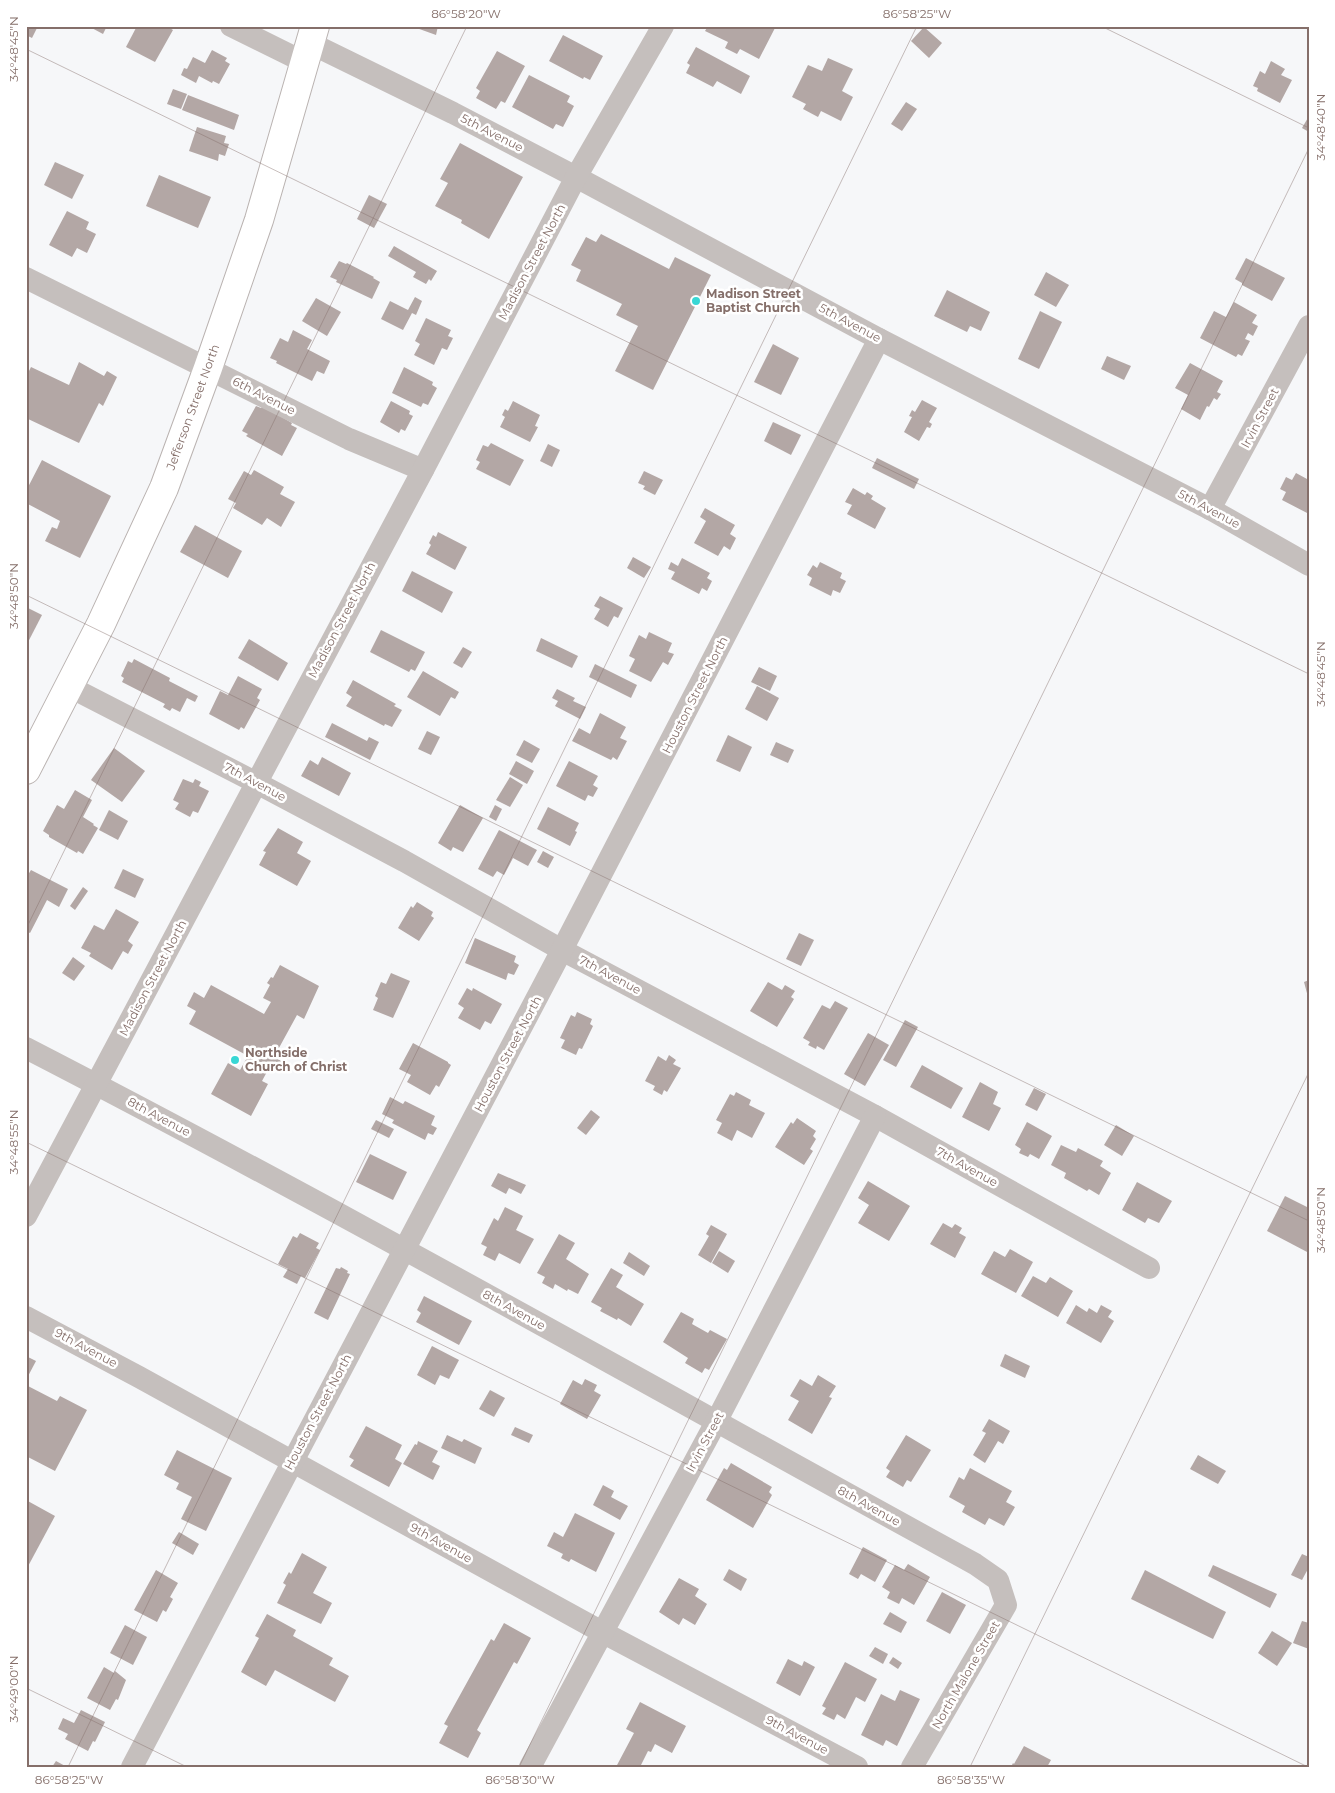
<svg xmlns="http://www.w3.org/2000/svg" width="1335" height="1793" font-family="Montserrat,sans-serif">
<rect width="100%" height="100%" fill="#f6f7f9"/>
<!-- building -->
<g fill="#b3a7a5">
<path d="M26,26h12l-6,12 -6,-3z"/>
<path d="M88,26h19l-4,8z"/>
<path d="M137,26h29l7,4 -18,32 -29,-15z"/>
<path d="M411,26h27l-2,9z"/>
<path d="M708,26h68l-17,33 -19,-10 -3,5 -12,-6 3,-6 -23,-11z"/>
<path d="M924,27l18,16 -13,15 -18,-17z"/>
<path d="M563,35l40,21 -13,24 -6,-3 -1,2 -34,-18z"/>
<path d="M696,47l54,29 -9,18 -24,-13 -4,6 -27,-14 4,-8 -3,-2z"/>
<path d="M212,50l15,8 -2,3 5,3 -11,20 -6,-3 -1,2 -13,-7 -3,7 -15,-8 3,-7 3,1 6,-12 12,6z"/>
<path d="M497,51l28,15 -20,37 -4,-2 -5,8 -20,-11 4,-7 -4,-3z"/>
<path d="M828,58l25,11 -11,22 11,6 -12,24 -20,-10 -3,6 -15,-8 3,-5 -14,-7 16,-32 14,6z"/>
<path d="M1271,61l14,8 -4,6 11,5 -12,23 -23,-12 1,-3 -5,-2 7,-15 5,3z"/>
<path d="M529,75l41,21 -3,6 7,4 -11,21 -7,-3 -3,5 -41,-22z"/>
<path d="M173,89l14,5 -6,15 -14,-5z"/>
<path d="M188,95l51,20 -5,15 -52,-20z"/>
<path d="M906,102l11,7 -15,22 -11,-7z"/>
<path d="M1309,116v16l-7,-4z"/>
<path d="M197,127l29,9 -2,7 5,1 -4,12 -6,-2 -1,7 -29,-10z"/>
<path d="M460,143l63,34 -34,62 -28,-16 1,-3 -27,-14 13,-23 -8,-4z"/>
<path d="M55,162l29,13 -12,24 -28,-14z"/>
<path d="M159,175l52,22 -13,31 -52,-22z"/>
<path d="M369,195l18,9 -13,24 -17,-9z"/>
<path d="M67,211l22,11 -3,7 10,5 -9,19 -10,-5 -5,9 -23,-12z"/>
<path d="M601,234l68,35 6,-12 36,18 -58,115 -38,-19 23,-45 -22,-11 6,-11 -46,-23 5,-11 -10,-5 15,-28 10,5z"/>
<path d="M394,246l43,25 -6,10 -2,-2 -3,5 -13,-7 3,-5 -28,-16z"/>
<path d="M1246,258l39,20 -13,23 -30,-16v-2l-7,-4z"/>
<path d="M339,261l7,3 1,-1 27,14 -1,1 7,4 -8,17 -36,-17 1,-2 -7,-3z"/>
<path d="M1046,272l23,13 -13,22 -22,-12z"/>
<path d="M947,290l43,22 -9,19 -11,-5 -3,6 -33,-16z"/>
<path d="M415,297l7,4 -6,14 -4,-2 -9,17 -22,-11 9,-18 18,9z"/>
<path d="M316,298l25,14 -14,24 -25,-15z"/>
<path d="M1234,302l23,13 -5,8 6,3 -5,10 -5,-3 -3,6 5,2 -8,15 -4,-2 -2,3 -36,-19 14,-27 12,6z"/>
<path d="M1040,311l22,11 -23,47 -21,-10z"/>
<path d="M426,318l25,12 -3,6 5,2 -6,12 -5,-2 -8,17 -20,-10 6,-11 -5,-3z"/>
<path d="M293,330l19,10 -5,9 23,12 -6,13 -7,-3 -5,10 -36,-18 1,-2 -7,-3 10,-20 8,4z"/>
<path d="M773,344l26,14 -18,37 -27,-13z"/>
<path d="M1107,356l24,10 -7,14 -23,-11z"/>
<path d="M79,362l25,14 3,-5 10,6 -14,29 -4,-3 -20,40 -53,-25v-41l5,-10 38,18z"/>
<path d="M1190,363l33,18 -6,11 4,2 -4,6 -3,-2 -5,9 -2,-1 -7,14 -19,-11 7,-14 -13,-7z"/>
<path d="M404,367l29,15 -1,3 5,3 -9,17 -5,-2 -2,4 -29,-14z"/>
<path d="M922,400l15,8 -8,14 3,2 -2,4 -3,-1 -8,14 -15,-9 8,-15 -3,-1 3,-6 3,2z"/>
<path d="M391,401l19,10 -1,3 4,2 -8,15 -4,-2 -2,4 -19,-11z"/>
<path d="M513,401l27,14 -5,11 3,1 -8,15 -30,-15 5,-10 -3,-2 3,-6 3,2z"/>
<path d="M256,406l5,2 2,-2 29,17 -1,2 6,3 -15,28 -36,-20 2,-2 -6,-3z"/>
<path d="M773,422l28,13 -10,20 -27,-14z"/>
<path d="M491,443l33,17 -14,26 -34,-17 4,-7 -4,-2 7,-15 5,2z"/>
<path d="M548,444l12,6 -8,17 -12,-6z"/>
<path d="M877,458l42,21 -5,10 -42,-21z"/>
<path d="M42,460l69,36 -31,62 -35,-17 7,-14 5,2 3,-8 -34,-18v-12z"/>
<path d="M254,470l30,17 -4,7 15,8 -14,25 -14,-9 -5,7 -29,-17 3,-5 -8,-4 16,-28 7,4z"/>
<path d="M644,471l19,9 -8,15 -12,-6 2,-3 -7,-3z"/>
<path d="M1296,473l11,6 2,-4v39l-27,-14 4,-8 -6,-3 6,-12 6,3z"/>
<path d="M853,488l12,7 2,-3 6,4 -2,3 15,9 -11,21 -28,-15 5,-9 -7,-3z"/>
<path d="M705,508l30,17 -5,9 6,4 -6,12 -6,-4 -6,10 -24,-13 12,-22 -6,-4z"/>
<path d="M195,525l47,26 -14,27 -48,-26z"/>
<path d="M438,532l29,15 -12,23 -29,-16 5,-9 -2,-2 4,-8 3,2z"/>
<path d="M633,557l18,10 -7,11 -17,-10z"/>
<path d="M682,558l28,15 -3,5 5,3 -5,10 -5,-3 -3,6 -28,-15 4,-7 -7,-3 3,-7 7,4z"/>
<path d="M820,562l22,11 -2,5 6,3 -6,12 -7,-3 -2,6 -22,-11 3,-7 -5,-3 6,-10 4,3z"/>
<path d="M412,571l41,21 -11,21 -40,-22z"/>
<path d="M600,596l23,12 -5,10 -4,-2 -6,11 -14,-8 6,-10 -6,-3z"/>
<path d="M26,607l16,8 -16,31z"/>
<path d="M381,630l44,22 -10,19 -4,-2 -2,3 -39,-20z"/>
<path d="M649,632l23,11 -4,9 6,2 -6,11 -5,-3 -12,20 -22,-11 6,-12 -6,-3 10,-21 7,4z"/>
<path d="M541,638l37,18 -6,12 -36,-17z"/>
<path d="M249,639l39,24 -10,18 -40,-23z"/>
<path d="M463,647l9,5 -10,16 -9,-5z"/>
<path d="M134,659l36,19 -1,3 29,15 -3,6 -8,-4 -7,14 -8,-4 -2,3 -7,-4 2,-3 -43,-22 2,-4 -3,-2 7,-15 4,2z"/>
<path d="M595,664l42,21 -6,13 -42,-21z"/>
<path d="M759,667l18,9 -7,15 -19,-9z"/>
<path d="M423,671l36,21 -4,7 -4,-2 -11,19 -33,-19z"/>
<path d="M238,676l24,13 -5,9 3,2 -16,29 -3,-2 -2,3 -30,-16 11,-23 8,4z"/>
<path d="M353,680l43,24 -2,2 8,4 -10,17 -7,-3 -1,2 -38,-20 6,-9 -6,-4z"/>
<path d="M757,686l22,12 -12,23 -22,-12z"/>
<path d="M557,689l18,9 -2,3 13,6 -6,12 -25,-13 3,-5 -6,-3z"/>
<path d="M600,713l26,14 -6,11 7,3 -10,19 -4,-3 -2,3 -39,-19 7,-13 11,6z"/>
<path d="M332,723l35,18 2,-4 10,5 -9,18 -45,-23z"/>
<path d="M427,731l13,6 -9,18 -13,-6z"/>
<path d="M728,735l24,12 -12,25 -24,-11z"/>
<path d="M524,740l16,9 -8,14 -16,-8z"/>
<path d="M776,742l18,8 -6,13 -18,-8z"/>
<path d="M114,748l31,23 -23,31 -31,-22z"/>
<path d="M322,757l29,16 -12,23 -38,-20 9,-16 8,5z"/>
<path d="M516,761l18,10 -7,13 -18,-10z"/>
<path d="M569,761l29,15 -5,9 5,3 -5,9 -5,-2 -3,6 -29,-15z"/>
<path d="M510,777l13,8 -13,22 -14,-7z"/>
<path d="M183,779l10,4 2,-4 6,3 -2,4 10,5 -11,22 -5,-2 -3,6 -15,-8 4,-6 -6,-3z"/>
<path d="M75,790l17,10 -9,17 11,7 -1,1 5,3 -15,26 -5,-3 -1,2 -28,-16v-2l-6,-4 14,-26 7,4z"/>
<path d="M460,805l23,13 -20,34 -10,-5 -2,4 -13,-8z"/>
<path d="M495,805l7,4 -6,12 -7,-4z"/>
<path d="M548,807l31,16 -4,8 2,1 -7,14 -33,-17z"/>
<path d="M109,810l19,11 -10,19 -19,-10z"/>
<path d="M278,828l25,14 -6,11 14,8 -14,25 -38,-21 7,-13 -3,-1z"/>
<path d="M499,830l38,20 -9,16 -15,-8 -9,17 -7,-4 -4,6 -15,-8z"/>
<path d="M543,851l11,6 -6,11 -11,-6z"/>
<path d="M123,869l21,10 -9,19 -21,-10z"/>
<path d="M31,870l37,19 -9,18 -12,-7 -17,33 -4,-2v-53z"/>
<path d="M83,887l5,4 -13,19 -5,-4z"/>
<path d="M417,902l16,10 -2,4 3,2 -15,23 -21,-13 13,-22 2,2z"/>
<path d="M116,909l23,13 -11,19 5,4 -5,9 -5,-3 -11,19 -23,-14 2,-3 -10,-5 13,-23 10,5z"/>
<path d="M799,933l15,7 -13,26 -15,-7z"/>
<path d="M475,938l41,18 -2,6 5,3 -5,10 -6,-2 -2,7 -41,-17z"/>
<path d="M73,957l12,9 -11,15 -12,-8z"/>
<path d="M280,965l39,21 -15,33 -7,-4 -23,42 9,5 -5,11 -9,-5 -7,13 6,3 -17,32 -40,-22 17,-31 12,7 8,-14 -59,-32 7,-13 -9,-5 7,-14 10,6 7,-13 53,29 7,-12 -8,-4 7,-13 -3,-2 4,-6 2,1z"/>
<path d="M391,973l19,8 -17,37 -20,-8 5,-12 -3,-2 6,-14 5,2z"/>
<path d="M1309,980v17h-1l-4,-15z"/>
<path d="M768,982l14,8 3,-5 10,6 -4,6 3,2 -17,28 -27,-16z"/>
<path d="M467,988l5,3 1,-3 29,16 -11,20 -6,-3 -5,9 -22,-12 6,-10 -6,-4z"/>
<path d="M835,1001l13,7 -24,42 -7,-4 -1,3 -8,-4 2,-3 -7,-4 19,-33 8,4z"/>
<path d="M577,1012l15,7 -2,5 3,2 -11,23 -3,-1 -3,7 -15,-7 4,-8 -5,-2 11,-23 4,2z"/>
<path d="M905,1020l13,7 -22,40 -13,-7z"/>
<path d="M868,1033l21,12 -24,41 -21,-12z"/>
<path d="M413,1043l35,19v1l3,2 -12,22 -3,-2 -6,10 -23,-13 4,-7 -12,-6z"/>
<path d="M669,1055l7,5 -3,4 8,4 -14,24 -3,-2 -2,5 -9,-5 2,-4 -10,-5 13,-25 8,5z"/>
<path d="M922,1065l41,23 -12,21 -41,-22z"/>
<path d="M980,1082l18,10 -5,12 8,4 -12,23 -27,-14z"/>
<path d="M1034,1088l12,6 -9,17 -12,-6z"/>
<path d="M736,1092l15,8 -2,5 16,8 -13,25 -15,-8 -5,11 -15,-8 5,-10 -6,-3 14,-26 4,2z"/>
<path d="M390,1097l13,7 2,-3 30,15 -4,9 6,3 -4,7 -5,-2 -3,7 -33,-17 2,-3 -12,-6z"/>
<path d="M591,1110l9,7 -14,18 -9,-7z"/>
<path d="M797,1118l19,13 -3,5 3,3 -6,10 3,2 -9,14 -29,-18 16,-25 2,2z"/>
<path d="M376,1120l18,9 -5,9 -18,-9z"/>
<path d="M1027,1122l25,14 -13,23 -9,-5 -2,3 -9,-4 2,-4 -6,-4z"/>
<path d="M1116,1125l18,11 -12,20 -18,-11z"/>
<path d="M1061,1145l15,7 2,-4 25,13 -3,5 11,7 -12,22 -10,-6 -2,2 -23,-13 2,-5 -15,-8z"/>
<path d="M370,1154l37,18 -14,28 -37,-18z"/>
<path d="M498,1173l28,12 -5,9 -12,-6 -3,6 -15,-8z"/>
<path d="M868,1181l42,25 -21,35 -31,-18 11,-18 -11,-7z"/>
<path d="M1137,1182l35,19 -13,22 -11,-5 -3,5 -23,-13z"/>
<path d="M1285,1196l24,12v45l-42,-22z"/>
<path d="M505,1207l18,9 -7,14 18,9 -14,25 -21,-11 -4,8 -12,-6 4,-8 -6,-3 13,-26 4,3z"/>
<path d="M943,1223l9,5 3,-4 7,4 -3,5 7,4 -11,21 -25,-14z"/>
<path d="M711,1225l16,9 -16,29 -13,-8 11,-19 -3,-2z"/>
<path d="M300,1233l19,10 -3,5 4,2 -15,28 -4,-2 -4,8 -14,-7 5,-8 -10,-5 15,-28 4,2z"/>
<path d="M559,1234l16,9 -9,16 23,15 -11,20 -10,-5 -1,2 -12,-7 -2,5 -11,-6 3,-6 -8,-4z"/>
<path d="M1010,1249l23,13 -17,31 -35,-19 13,-23 11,6z"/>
<path d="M719,1251l16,10 -7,12 -16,-10z"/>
<path d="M629,1252l21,14 -6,10 -21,-13z"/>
<path d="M341,1267l7,4 -1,2 3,1 -22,46 -14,-7 22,-45 4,1z"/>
<path d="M611,1268l12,7 -7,12 28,17 -13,22 -13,-8 -1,2 -17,-9 2,-3 -11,-6z"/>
<path d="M1033,1276l13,7 4,-6 23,14 -15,26 -37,-21z"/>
<path d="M424,1296l48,25 -13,24 -43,-23 5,-9 -4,-3z"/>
<path d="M1076,1305l11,7 2,-4 8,5 4,-8 11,6 -4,6 6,4 -13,22 -35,-20z"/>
<path d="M681,1312l13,7 -2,5 16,9 2,-3 17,9 -18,31 -4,-2 -3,5 -17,-10 3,-5 -25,-16z"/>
<path d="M432,1346l27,14 -10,19 -9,-4 -5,10 -18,-10z"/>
<path d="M1005,1354l25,12 -5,12 -25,-12z"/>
<path d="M26,1356l10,5 -10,19z"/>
<path d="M818,1375l18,11 -7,11 3,1 -20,36 -24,-14 11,-19 -9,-5 10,-17 12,7z"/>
<path d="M585,1379l12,6 -3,6 7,4 -14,24 -27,-15 13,-24 9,5z"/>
<path d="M26,1385l31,16 3,-5 27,14 -32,61 -29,-15z"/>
<path d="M490,1390l15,8 -11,19 -15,-8z"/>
<path d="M989,1419l21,12 -7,13 -5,-3 -13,22 -12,-8 13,-22 -4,-2z"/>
<path d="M366,1426l36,19 -7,14 7,4 -13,24 -39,-21 4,-6 -5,-3z"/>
<path d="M515,1427l18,8 -4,8 -18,-8z"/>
<path d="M447,1435l15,7 2,-3 18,9 -7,16 -34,-16z"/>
<path d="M906,1435l25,15 -20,32 -4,-2 -4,7 -17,-10 4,-6 -4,-3z"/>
<path d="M418,1441l20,10 -6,11 8,4 -7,14 -30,-16 12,-20 2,1z"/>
<path d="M177,1450l55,28 -26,53 -25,-12 11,-22 -16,-8 3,-6 -15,-8z"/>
<path d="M1198,1455l28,16 -8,13 -28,-15z"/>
<path d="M731,1463l41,24 -3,5 3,3 -19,33 -47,-28 18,-32 3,2z"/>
<path d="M970,1468l42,23 -6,11 9,5 -11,19 -15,-8 -4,7 -23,-13 3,-6 -16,-9 10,-20 5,3z"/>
<path d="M603,1485l11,6 -3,6 17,9 -8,14 -27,-15z"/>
<path d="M26,1500l29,16 -29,54z"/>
<path d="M575,1513l40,20 -19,39 -25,-13 -2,3 -8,-4 2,-4 -16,-8 7,-14 9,5z"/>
<path d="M179,1532l20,12 -6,11 -21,-12z"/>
<path d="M863,1547l24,13 -12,22 -14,-8 -3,5 -9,-5z"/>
<path d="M302,1553l25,14 -14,26 19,10 -11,21 -44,-21 9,-18 -3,-2 6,-11 2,2z"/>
<path d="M1302,1554l7,3v10l-7,13 -11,-5z"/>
<path d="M908,1564l22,13 -16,28 -12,-7 -3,6 -12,-6 3,-6 -8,-5 13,-22 9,5z"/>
<path d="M1213,1565l64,29 -7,14 -62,-32z"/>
<path d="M729,1569l18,10 -6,12 -18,-11z"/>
<path d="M156,1570l22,13 -8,14 3,2 -7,13 -3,-2 -6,12 -23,-12z"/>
<path d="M1145,1570l81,42 -13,27 -82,-40z"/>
<path d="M679,1578l20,11 -4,7 12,8 -12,21 -12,-7 -4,7 -20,-13z"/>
<path d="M942,1592l24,13 -16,29 -24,-13z"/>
<path d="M890,1612l17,10 -6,11 -18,-9z"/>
<path d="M267,1614l29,16 -3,6 40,22 -4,7 20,11 -14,26 -60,-32 -9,16 -25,-14 18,-34 -4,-2z"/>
<path d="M1302,1621l7,2v26l-16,-6z"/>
<path d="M504,1623l27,15 -14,26 -3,-2 -37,68 4,3 -13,25 -29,-15 9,-17 -4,-2 47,-85 3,2z"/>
<path d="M125,1625l22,12 -14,28 -23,-12z"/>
<path d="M1272,1631l20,12 -15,23 -19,-13z"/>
<path d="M875,1647l13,7 -5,10 -14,-8z"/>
<path d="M893,1657l9,6 -4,6 -9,-6z"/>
<path d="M788,1659l14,7 2,-5 11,6 -15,29 -24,-13z"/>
<path d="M845,1662l32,17 -12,23 -9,-5 -11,22 -8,-5 -3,6 -12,-6 4,-6 -4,-2z"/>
<path d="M104,1667l10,6 1,-2 11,9 -8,20 -2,-1 -6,11 -23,-12z"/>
<path d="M900,1690l20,9 -23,47 -11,-6 -3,6 -22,-11 20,-41 14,7z"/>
<path d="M640,1702l46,24 -14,27 -17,-9 -4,8 -3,-1 -8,16h-24l18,-34 -8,-4z"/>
<path d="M81,1710l24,12 -10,20 -2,-1 -5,10 -23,-12 3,-5 -10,-5 5,-11 11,5z"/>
<path d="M1024,1746l27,14 -4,7h-36l2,-4 1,1z"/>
<path d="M56,1761l11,6h-15z"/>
</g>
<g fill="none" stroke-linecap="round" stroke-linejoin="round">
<defs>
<path id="major" d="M26,770l75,-146 63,-136 44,-120 51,-148 56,-194"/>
</defs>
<!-- major casing -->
<use href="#major" stroke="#bab3b1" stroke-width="30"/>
<!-- minor -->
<g stroke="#c5bfbd" stroke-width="22">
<path d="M231,26l73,36"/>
<path d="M310,43l143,70 123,64 303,162 331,170 99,56"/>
<path d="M26,278l323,161 74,31"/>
<path d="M1210,509l99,-183"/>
<path d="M70,687l185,95 149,79 158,89 313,166 274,152"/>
<path d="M26,1048c320,165 633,343 949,516l23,16 8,25 -94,162"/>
<path d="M26,1216l397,-746 153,-293 87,-151"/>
<path d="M26,1317l113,60 463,255 255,135"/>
<path d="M132,1767l430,-817 317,-611"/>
<path d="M530,1767l186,-345 159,-306"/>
</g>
<!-- major -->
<use href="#major" stroke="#fff" stroke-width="28"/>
</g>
<!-- ticks -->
<path fill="none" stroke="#856f6a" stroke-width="1" stroke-opacity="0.45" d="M1101,26l208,102M26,49l1283,625M26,595l1283,626M26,929l441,-903M26,1142l1282,625M26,1688l161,79M68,1767l849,-1741M519,1767l790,-1619M970,1767l339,-695"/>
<!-- markers -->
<g fill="#38d7d5" stroke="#fff" stroke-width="2">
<circle cx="696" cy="301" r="5"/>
<circle cx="235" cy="1060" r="5"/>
</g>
<g text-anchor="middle" stroke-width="5" stroke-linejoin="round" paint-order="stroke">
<!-- street labels -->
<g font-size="12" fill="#856f6a" stroke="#fff">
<text transform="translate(492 133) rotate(27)" y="4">5th Avenue</text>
<text transform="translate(532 262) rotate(-62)" y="4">Madison Street North</text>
<text transform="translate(850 323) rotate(28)" y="4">5th Avenue</text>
<text transform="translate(264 396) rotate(27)" y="4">6th Avenue</text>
<text transform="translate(193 407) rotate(-70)" y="4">Jefferson Street North</text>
<text transform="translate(1260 418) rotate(-62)" y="4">Irvin Street</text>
<text transform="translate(1209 509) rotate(28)" y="4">5th Avenue</text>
<text transform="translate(342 620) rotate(-62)" y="4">Madison Street North</text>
<text transform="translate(695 695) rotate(-63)" y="4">Houston Street North</text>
<text transform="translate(255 782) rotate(28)" y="4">7th Avenue</text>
<text transform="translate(610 975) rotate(28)" y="4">7th Avenue</text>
<text transform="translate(153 978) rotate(-62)" y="4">Madison Street North</text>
<text transform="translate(508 1054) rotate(-62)" y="4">Houston Street North</text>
<text transform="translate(159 1117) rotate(28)" y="4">8th Avenue</text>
<text transform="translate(967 1167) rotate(29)" y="4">7th Avenue</text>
<text transform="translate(514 1310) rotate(29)" y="4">8th Avenue</text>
<text transform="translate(86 1348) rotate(28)" y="4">9th Avenue</text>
<text transform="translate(318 1412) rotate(-62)" y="4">Houston Street North</text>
<text transform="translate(705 1442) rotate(-62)" y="4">Irvin Street</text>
<text transform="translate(869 1506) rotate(29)" y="4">8th Avenue</text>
<text transform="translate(441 1543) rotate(29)" y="4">9th Avenue</text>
<text transform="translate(966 1675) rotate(-60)" y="4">North Malone Street</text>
<text transform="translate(797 1735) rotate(28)" y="4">9th Avenue</text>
</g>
<!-- poi labels -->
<g font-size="12" font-weight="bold" fill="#856f6a" stroke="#fff" text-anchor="start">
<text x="706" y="298">Madison Street<tspan x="706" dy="14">Baptist Church</tspan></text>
<text x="245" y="1057">Northside<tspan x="245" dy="14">Church of Christ</tspan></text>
</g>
</g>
<!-- border -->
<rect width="1335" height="1793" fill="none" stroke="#ffffff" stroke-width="55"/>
<rect x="28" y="28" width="1280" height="1738" fill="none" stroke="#856f6a" stroke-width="2"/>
<g font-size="12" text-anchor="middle" fill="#856f6a">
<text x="466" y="18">86°58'20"W</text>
<text x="917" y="18">86°58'25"W</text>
<text transform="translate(14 49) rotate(-90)" y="4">34°48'45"N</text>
<text transform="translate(1321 127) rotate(-90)" y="4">34°48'40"N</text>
<text transform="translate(14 596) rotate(-90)" y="4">34°48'50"N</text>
<text transform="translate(1321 674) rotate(-90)" y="4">34°48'45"N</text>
<text transform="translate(14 1142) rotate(-90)" y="4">34°48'55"N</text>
<text transform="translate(1321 1220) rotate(-90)" y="4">34°48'50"N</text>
<text transform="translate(14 1689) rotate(-90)" y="4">34°49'00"N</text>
<text x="69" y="1784">86°58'25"W</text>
<text x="520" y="1784">86°58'30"W</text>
<text x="971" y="1784">86°58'35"W</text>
</g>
</svg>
